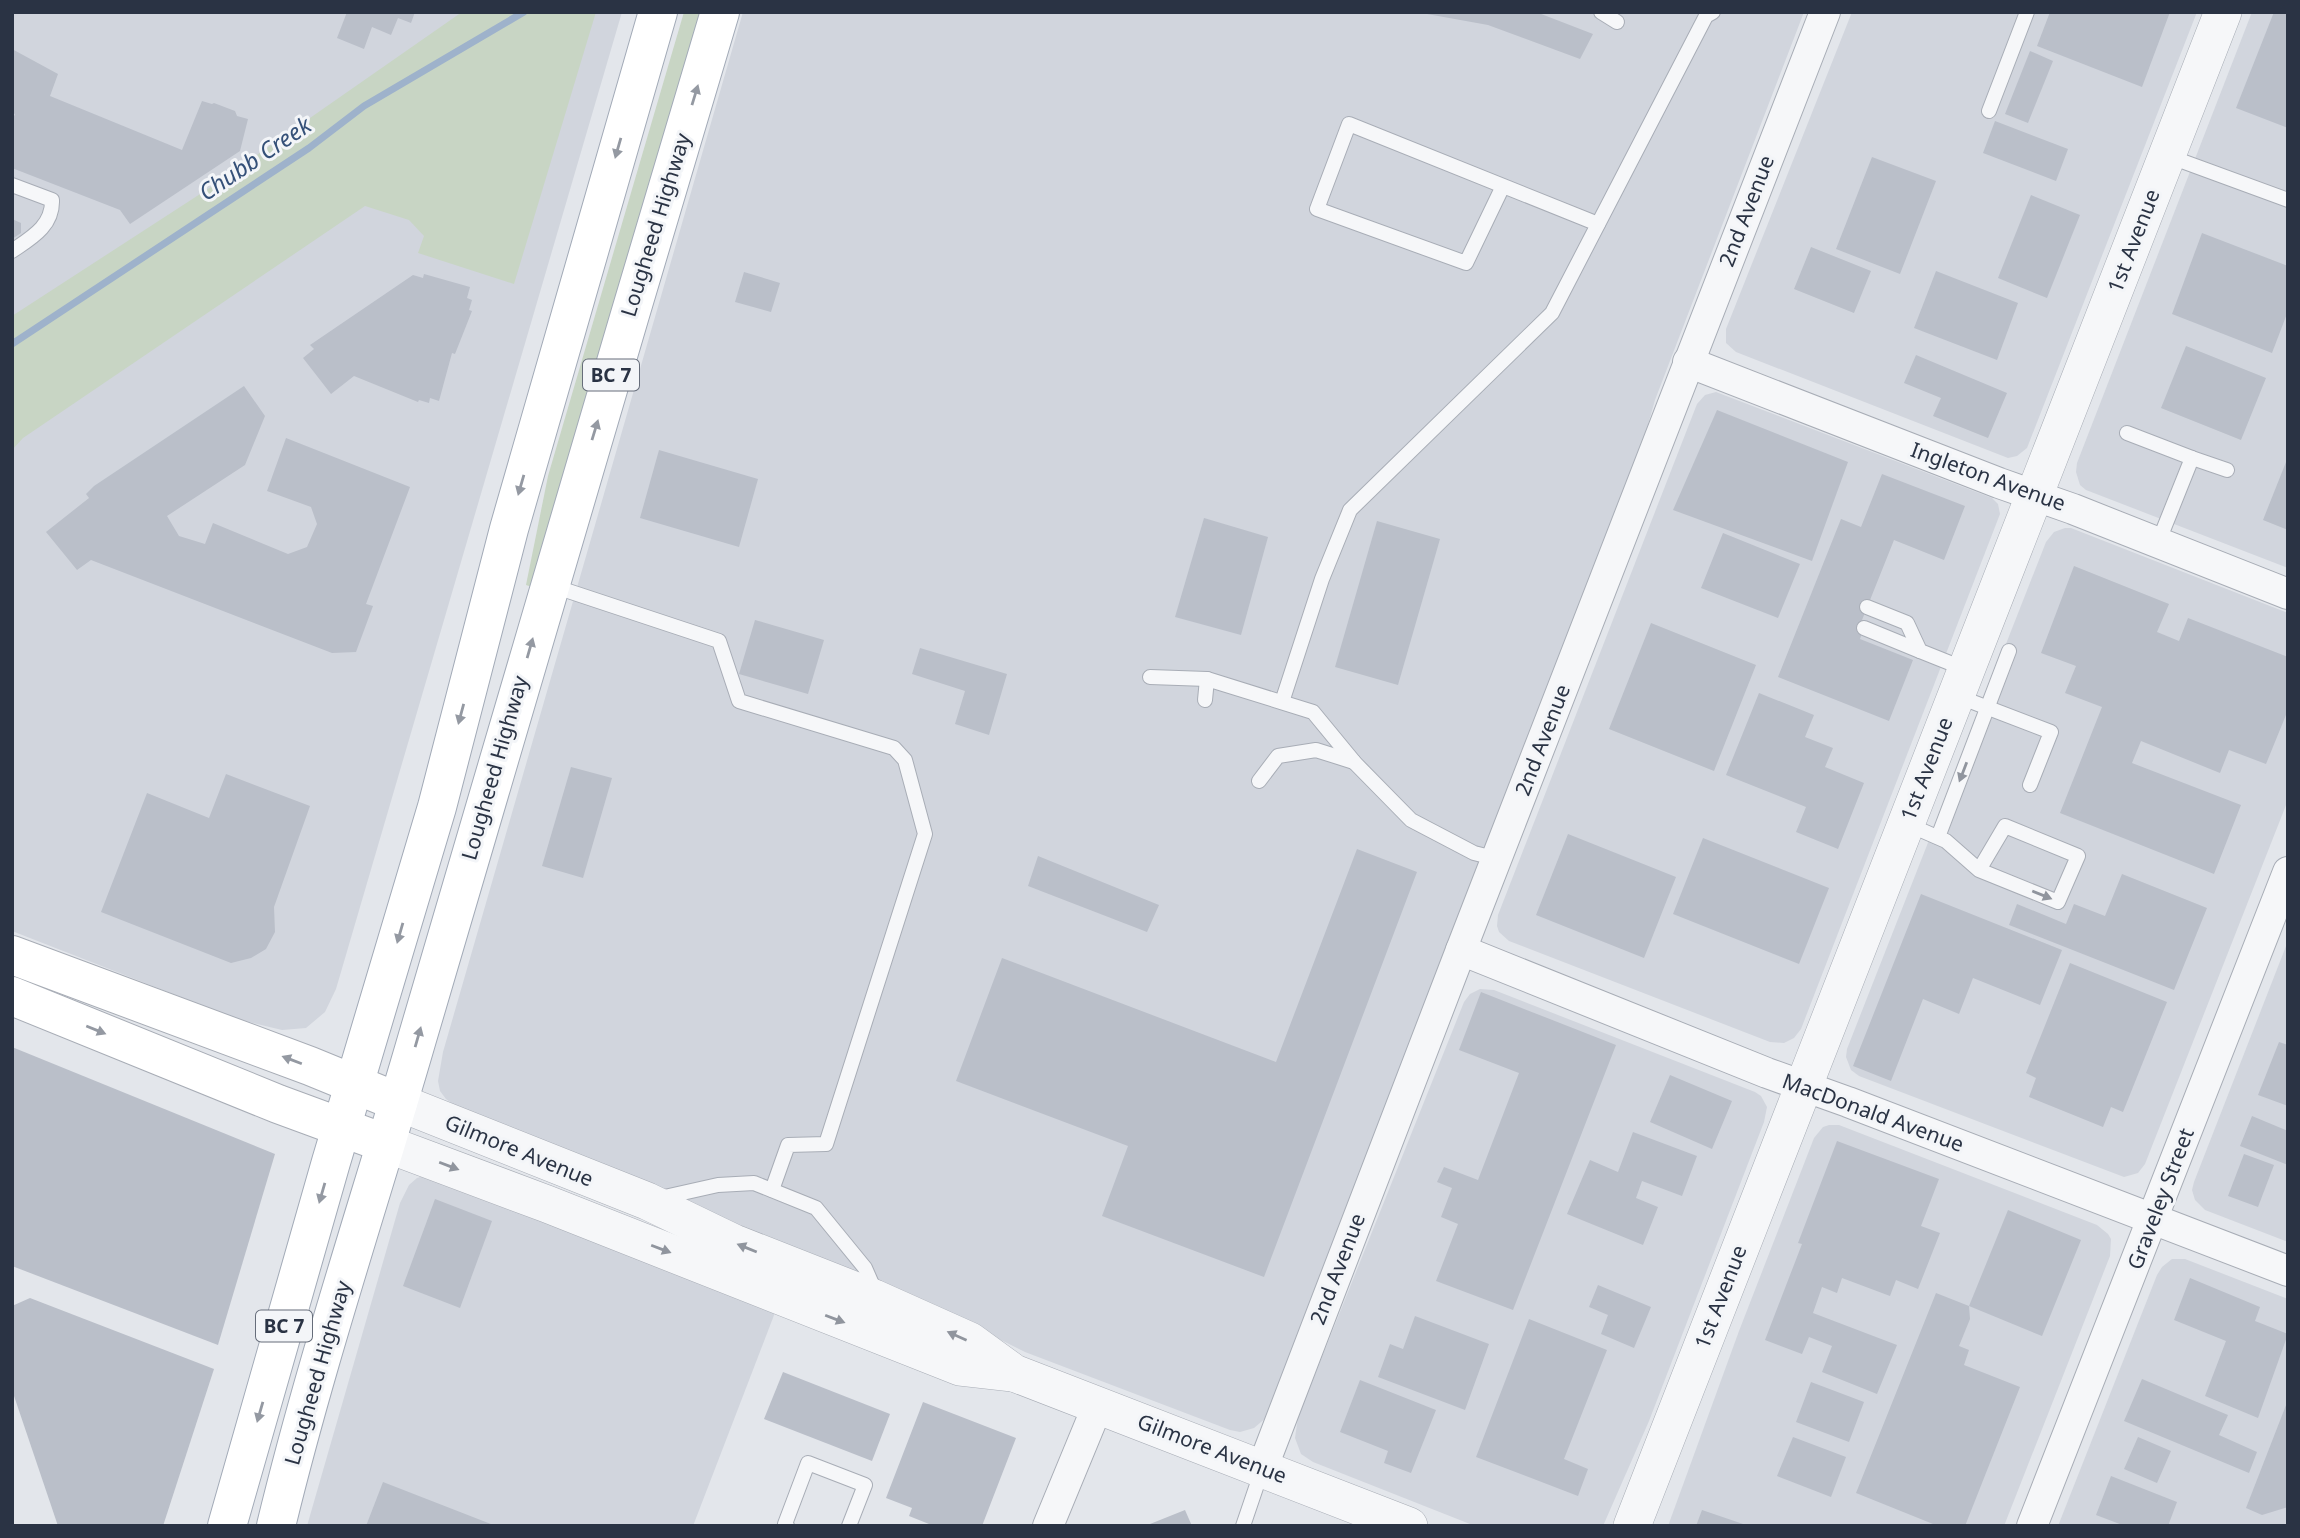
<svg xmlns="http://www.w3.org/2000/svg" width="2300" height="1538" font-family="'Noto Sans',sans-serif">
<rect width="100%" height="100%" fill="#e3e6eb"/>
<!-- built -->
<g fill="#d1d5dd">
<path d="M12,12h610l-286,977 -11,23 -19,16 -24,2 -45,-11 -225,-88z"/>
<path d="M743,12h1061l-149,388 -17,60 -371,957 -13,11 -14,4 -10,-2 -205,-78 -72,-36 -496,-209 -11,-8 -6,-8 -2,-10 5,-29z"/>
<path d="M1852,12h345l-170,436 -10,8 -9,2 -272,-106 -10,-9v-14z"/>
<path d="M2252,12h36v556l-202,-78 -6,-5 -4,-13 1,-9z"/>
<path d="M1716,392l276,106 6,6 2,10 -199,515 -7,9 -10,5 -14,-1 -261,-101 -10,-9 -2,-6 1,-11 199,-511 8,-9z"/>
<path d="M2065,528h6l217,85v187l-143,364 -7,9 -14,4 -265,-101 -8,-6 -5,-13 1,-8 199,-507 8,-10z"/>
<path d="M2288,941v301l-83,-32 -10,-10 -3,-10 2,-8z"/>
<path d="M1480,989l14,1 261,102 6,4 6,11 -3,15 -115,299 -46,105h-128l-162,-64 -12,-8 -6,-16 3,-21 166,-415 6,-8z"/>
<path d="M1829,1125h10l258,100 11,9 3,5 -1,17 -106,270h-336l71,-195 75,-193 9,-11z"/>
<path d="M427,1175l349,135 -83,216h-386l93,-323 9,-18 8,-7z"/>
<path d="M2172,1259h13l103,40v227h-230l99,-251 5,-8z"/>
</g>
<!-- green -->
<g fill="#c8d5c4">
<path d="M462,12h134l-82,272 -96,-31 6,-17 -15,-16 -44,-14 -342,232 -11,12v-134l202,-131z"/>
<path d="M684,12h18l-170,575 -6,-2 22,-109z"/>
</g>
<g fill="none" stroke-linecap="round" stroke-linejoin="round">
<!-- stream -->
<path stroke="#9eb2cb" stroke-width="7" d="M12,344l297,-196 55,-42 160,-94"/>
</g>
<!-- building -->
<g fill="#babfc9">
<path d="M347,12h68l-4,11 -13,-5 -7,17 -19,-8 -8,22 -27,-11z"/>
<path d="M1416,12h120l57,22 -13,25 -92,-34z"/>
<path d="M2050,12h120l-28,75 -105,-41z"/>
<path d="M2274,12h14v116l-52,-20z"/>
<path d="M12,49l46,25 -8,22 132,54 20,-49 10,3 2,-1 21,8 2,5 11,3 -8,32 -110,73 -10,-14 -108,-42v-47l3,-7 -3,-1z"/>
<path d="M2030,51l23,10 -25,62 -23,-9z"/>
<path d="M1995,121l73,28 -12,32 -73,-28z"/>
<path d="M1872,157l64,24 -36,93 -64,-25z"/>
<path d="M2031,195l49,20 -33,83 -49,-20z"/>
<path d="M12,219l9,4v10l-9,6z"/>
<path d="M2202,233l86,33v45l-16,42 -100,-39z"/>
<path d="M1811,247l60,24 -17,42 -60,-24z"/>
<path d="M1936,271l82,32 -21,57 -83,-32z"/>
<path d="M744,272l36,11 -9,29 -36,-10z"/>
<path d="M424,274l46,13 -3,11 5,2 -3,10 3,1 -17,43 -3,-1 -13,48 -9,-3 -1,5 -10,-3 -1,2 -64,-26 -23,18 -28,-36 11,-9 -4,-4 103,-70 10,3z"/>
<path d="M2186,346l80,32 -25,62 -80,-32z"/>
<path d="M1916,355l91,38 -19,45 -55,-22 8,-18 -37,-15z"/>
<path d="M244,386l21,30 -20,49 -78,51 12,20 26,8 8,-21 75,31 19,-7 10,-23 -6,-17 -44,-16 19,-53 124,49 -44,117 7,2 -17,46 -24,1 -241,-93 -14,10 -31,-38 43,-34 -3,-4 8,-8z"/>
<path d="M1717,410l131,52 -36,99 -139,-51z"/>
<path d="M659,450l99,29 -19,68 -99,-29z"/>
<path d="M2288,457v73l-25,-10z"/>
<path d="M1882,474l83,32 -21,54 -50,-20 -32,80 4,1 -6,18 53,21 -24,61 -111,-44 63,-158 20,8z"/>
<path d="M1204,518l64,19 -27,98 -66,-18z"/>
<path d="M1377,521l63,18 -42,146 -63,-18z"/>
<path d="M1723,533l77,31 -22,54 -77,-30z"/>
<path d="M2074,566l95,38 -12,28 22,9 9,-23 100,39v53l-22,54 -37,-14 -9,23 -79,-32 -9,22 109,42 -27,69 -154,-61 42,-106 -37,-14 11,-27 -35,-13z"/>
<path d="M755,620l69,20 -16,54 -69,-20z"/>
<path d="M1651,623l105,42 -42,106 -105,-42z"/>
<path d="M920,648l87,26 -18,61 -34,-11 10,-33 -53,-17z"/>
<path d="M1759,693l55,22 -9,22 28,11 -8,19 39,16 -26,66 -42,-17 10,-25 -80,-32z"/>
<path d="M571,767l41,11 -29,100 -41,-12z"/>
<path d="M226,774l84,32 -36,101 1,25 -9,17 -15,9 -20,5 -130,-51 46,-119 62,25z"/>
<path d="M1568,834l108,43 -32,81 -108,-43z"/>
<path d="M1703,838l126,50 -30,76 -126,-50z"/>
<path d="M1357,849l60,23 -153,405 -162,-61 26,-70 -172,-65 46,-123 274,104z"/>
<path d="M1038,856l121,49 -12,27 -119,-46z"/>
<path d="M2122,874l85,34 -33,82 -165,-65 8,-21 49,20 8,-20 31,12z"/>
<path d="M1921,894l141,56 -22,55 -67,-27 -14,36 -36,-15 -32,82 -38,-15z"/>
<path d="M2070,963l97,39 -44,110 -12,-5 -8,20 -74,-30 7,-19 -10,-5z"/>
<path d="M1481,992l135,53 -103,265 -77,-29 22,-57 -17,-7 11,-29 -15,-6 7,-15 34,13 41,-107 -60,-23z"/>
<path d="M2279,1042l9,3v61l-30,-11z"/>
<path d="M12,1047l263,107 -57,191 -206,-79z"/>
<path d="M1670,1075l62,26 -20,48 -62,-27z"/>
<path d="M2252,1116l36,15v34l-48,-19z"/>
<path d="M1633,1132l64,24 -15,40 -40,-15 -6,17 22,9 -15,38 -76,-31 23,-54 28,12z"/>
<path d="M1837,1141l102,38 -18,47 19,7 -22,56 -22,-9 -6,16 -48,-18 -5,15 -15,-6 -9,26 84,32 -20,49 -55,-22 10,-26 -23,-9 -7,17 -37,-14 37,-96 -4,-1z"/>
<path d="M2244,1154l30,11 -16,42 -30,-11z"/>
<path d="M435,1199l57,22 -32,87 -57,-22z"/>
<path d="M2008,1210l73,30 -39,96 -73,-30z"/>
<path d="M2190,1278l70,29 -5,14 33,13 -30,84 -53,-22 21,-55 -52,-21z"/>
<path d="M1598,1285l53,22 -17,41 -33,-14 7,-19 -19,-8z"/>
<path d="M1936,1293l33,13 1,13 -11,27 10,4 -5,15 56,22 -55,139h-27l-82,-33z"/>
<path d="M30,1298l184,71 -51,157h-105l-46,-136v-84z"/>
<path d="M1415,1316l74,28 -24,66 -87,-33 12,-33 13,5z"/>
<path d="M1529,1319l78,31 -43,109 24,10 -10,27 -102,-39z"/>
<path d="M783,1372l107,42 -18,47 -108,-42z"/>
<path d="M2142,1379l86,36 -9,20 38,17 -8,21 -125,-52z"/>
<path d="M1360,1380l76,30 -25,63 -27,-10 4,-12 -48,-19z"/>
<path d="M1811,1382l53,20 -15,40 -53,-20z"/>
<path d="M2288,1400v107l-26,8 -16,-7z"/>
<path d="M923,1402l93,36 -34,88h-19l-6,-2v2h-23l-25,-10 3,-8 -26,-10z"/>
<path d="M1793,1437l53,20 -15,40 -54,-21z"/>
<path d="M2138,1437l33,14 -14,32 -33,-14z"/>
<path d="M2111,1476l66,26 -9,24h-43l-29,-11z"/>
<path d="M383,1482l113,44h-130z"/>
<path d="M1185,1510l7,16h-47z"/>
<path d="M1702,1510l44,15v1h-50z"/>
</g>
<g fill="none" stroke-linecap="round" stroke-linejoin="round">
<defs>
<g id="service">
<path d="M1601,12l16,10"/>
<path d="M1989,111l38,-99"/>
<path d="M2168,156l120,44"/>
<path d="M12,185l40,15c1,26 -21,38 -40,51"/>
<path d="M1503,186l-37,77 -149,-54 32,-85 249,100"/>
<path d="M2127,433l65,25 -34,85"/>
<path d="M2192,458l35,12"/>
<path d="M550,585l169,56 20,60 155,47 11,12 20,74 -99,310 -38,1 -16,45"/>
<path d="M1867,607l40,16 13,28 45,18"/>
<path d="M1864,628l56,23"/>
<path d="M1150,677l57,2 106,33 42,51 56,57 63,33 24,6"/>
<path d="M1957,696l94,36 -21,53"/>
<path d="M1205,700l2,-21"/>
<path d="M1282,702l40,-123 28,-69 202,-197 154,-297 7,-4"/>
<path d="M1259,781l19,-25 38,-6 38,12"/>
<path d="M1907,824l39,17 33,29 79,32 20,-46 -73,-30 -26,44"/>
<path d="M1938,837l71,-186"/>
<path d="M660,1198l58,-13 36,-2 62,25 49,60 7,16 1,9"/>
<path d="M787,1526l-2,-2 23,-61 57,22 -16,41"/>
<path d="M1243,1526l19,-56"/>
</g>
<g id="minor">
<path d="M1688,362l311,121 74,26 215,85"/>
<path d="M1461,950l306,123 81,29 440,169"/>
<path d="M1262,1469l199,-519 364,-938"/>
<path d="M1048,1526l50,-121"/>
<path d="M2032,1526l256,-654"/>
</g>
<g id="tertiary">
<path d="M398,1102l249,99 87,42 140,55 96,43 44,32 395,153"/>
<path d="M384,1143l163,61 413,163 53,6"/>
<path d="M1632,1526l591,-1514"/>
</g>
<g id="secondary">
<path d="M12,955l298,111 88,36"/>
<path d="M12,996l266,108 106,39"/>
</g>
<g id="primary">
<path d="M227,1526l104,-364 106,-355 72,-278 149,-517"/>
<path d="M276,1526c40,-165 94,-325 141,-487 100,-343 201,-685 303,-1027"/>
</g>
</defs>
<!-- service casing -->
<use href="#service" stroke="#a8adb6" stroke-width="16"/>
<!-- minor casing -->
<use href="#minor" stroke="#a8adb6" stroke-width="32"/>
<!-- tertiary casing -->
<use href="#tertiary" stroke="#a8adb6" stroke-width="38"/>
<!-- secondary casing -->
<use href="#secondary" stroke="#a8adb6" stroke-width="40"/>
<!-- primary casing -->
<use href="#primary" stroke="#a2aab7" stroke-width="40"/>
<!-- service -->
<use href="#service" stroke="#f6f7f9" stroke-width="14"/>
<!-- minor -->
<use href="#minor" stroke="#f6f7f9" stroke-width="30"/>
<!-- tertiary -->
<use href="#tertiary" stroke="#f6f7f9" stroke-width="37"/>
<!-- secondary -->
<use href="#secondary" stroke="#fff" stroke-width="38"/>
<!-- primary -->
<use href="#primary" stroke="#fff" stroke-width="38"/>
</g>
<!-- one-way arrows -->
<defs><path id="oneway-solid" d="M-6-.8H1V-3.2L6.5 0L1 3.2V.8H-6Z" transform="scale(1.75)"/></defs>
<g fill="#9499a2">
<use href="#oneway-solid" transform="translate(695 95) rotate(-73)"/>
<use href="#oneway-solid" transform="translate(618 148) rotate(106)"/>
<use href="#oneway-solid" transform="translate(595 430) rotate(-73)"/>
<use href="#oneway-solid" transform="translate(521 485) rotate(106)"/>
<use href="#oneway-solid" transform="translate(530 648) rotate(-74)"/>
<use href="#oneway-solid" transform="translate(461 714) rotate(105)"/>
<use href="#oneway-solid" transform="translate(400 933) rotate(106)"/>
<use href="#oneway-solid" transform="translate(96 1030) rotate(22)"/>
<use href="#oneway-solid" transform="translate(418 1037) rotate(-74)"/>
<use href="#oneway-solid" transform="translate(292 1060) rotate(-159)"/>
<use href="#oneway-solid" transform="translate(322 1193) rotate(106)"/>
<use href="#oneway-solid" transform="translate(260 1412) rotate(106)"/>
</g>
<g fill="#90959e">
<use href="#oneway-solid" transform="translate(1963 772) rotate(111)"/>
<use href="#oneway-solid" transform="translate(2042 895) rotate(22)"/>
<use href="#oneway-solid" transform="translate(449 1166) rotate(21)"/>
<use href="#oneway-solid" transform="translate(747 1248) rotate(-158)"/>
<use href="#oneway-solid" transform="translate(661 1249) rotate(21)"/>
<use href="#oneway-solid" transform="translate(835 1319) rotate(21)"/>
<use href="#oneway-solid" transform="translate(957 1336) rotate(-156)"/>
</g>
<g text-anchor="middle" stroke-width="6" stroke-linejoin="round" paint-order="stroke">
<!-- shield labels -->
<g fill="#f3f5f8" stroke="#666d7a" stroke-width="2">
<rect x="583" y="359.5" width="56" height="31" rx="5"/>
<rect x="256" y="1310.5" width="56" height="31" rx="5"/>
</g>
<g font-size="19" font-weight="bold" fill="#2a3344">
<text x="611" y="382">BC 7</text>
<text x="284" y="1333">BC 7</text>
</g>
<!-- street labels -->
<g font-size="21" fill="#2a3344" stroke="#f3f5f8">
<text transform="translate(1747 211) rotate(-69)" y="7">2nd Avenue</text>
<text transform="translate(656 225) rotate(-73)" y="7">Lougheed Highway</text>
<text transform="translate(2134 241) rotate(-69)" y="7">1st Avenue</text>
<text transform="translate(1988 477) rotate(20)" y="7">Ingleton Avenue</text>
<text transform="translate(1543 740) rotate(-69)" y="7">2nd Avenue</text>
<text transform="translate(495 768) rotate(-74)" y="7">Lougheed Highway</text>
<text transform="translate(1927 769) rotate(-69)" y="7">1st Avenue</text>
<text transform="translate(1873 1113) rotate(20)" y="7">MacDonald Avenue</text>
<text transform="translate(519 1151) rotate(22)" y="7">Gilmore Avenue</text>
<text transform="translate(2161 1199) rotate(-69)" y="7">Graveley Street</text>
<text transform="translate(1338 1269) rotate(-69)" y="7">2nd Avenue</text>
<text transform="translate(1721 1297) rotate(-69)" y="7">1st Avenue</text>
<text transform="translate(318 1373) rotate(-74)" y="7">Lougheed Highway</text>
<text transform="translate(1212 1449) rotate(21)" y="7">Gilmore Avenue</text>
</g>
<!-- water labels -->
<g font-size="23" font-style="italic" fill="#345078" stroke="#f3f5f8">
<text transform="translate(255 159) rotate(-34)" y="8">Chubb Creek</text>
</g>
</g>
<!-- border -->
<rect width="2300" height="1538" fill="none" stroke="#2a3344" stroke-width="28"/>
</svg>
